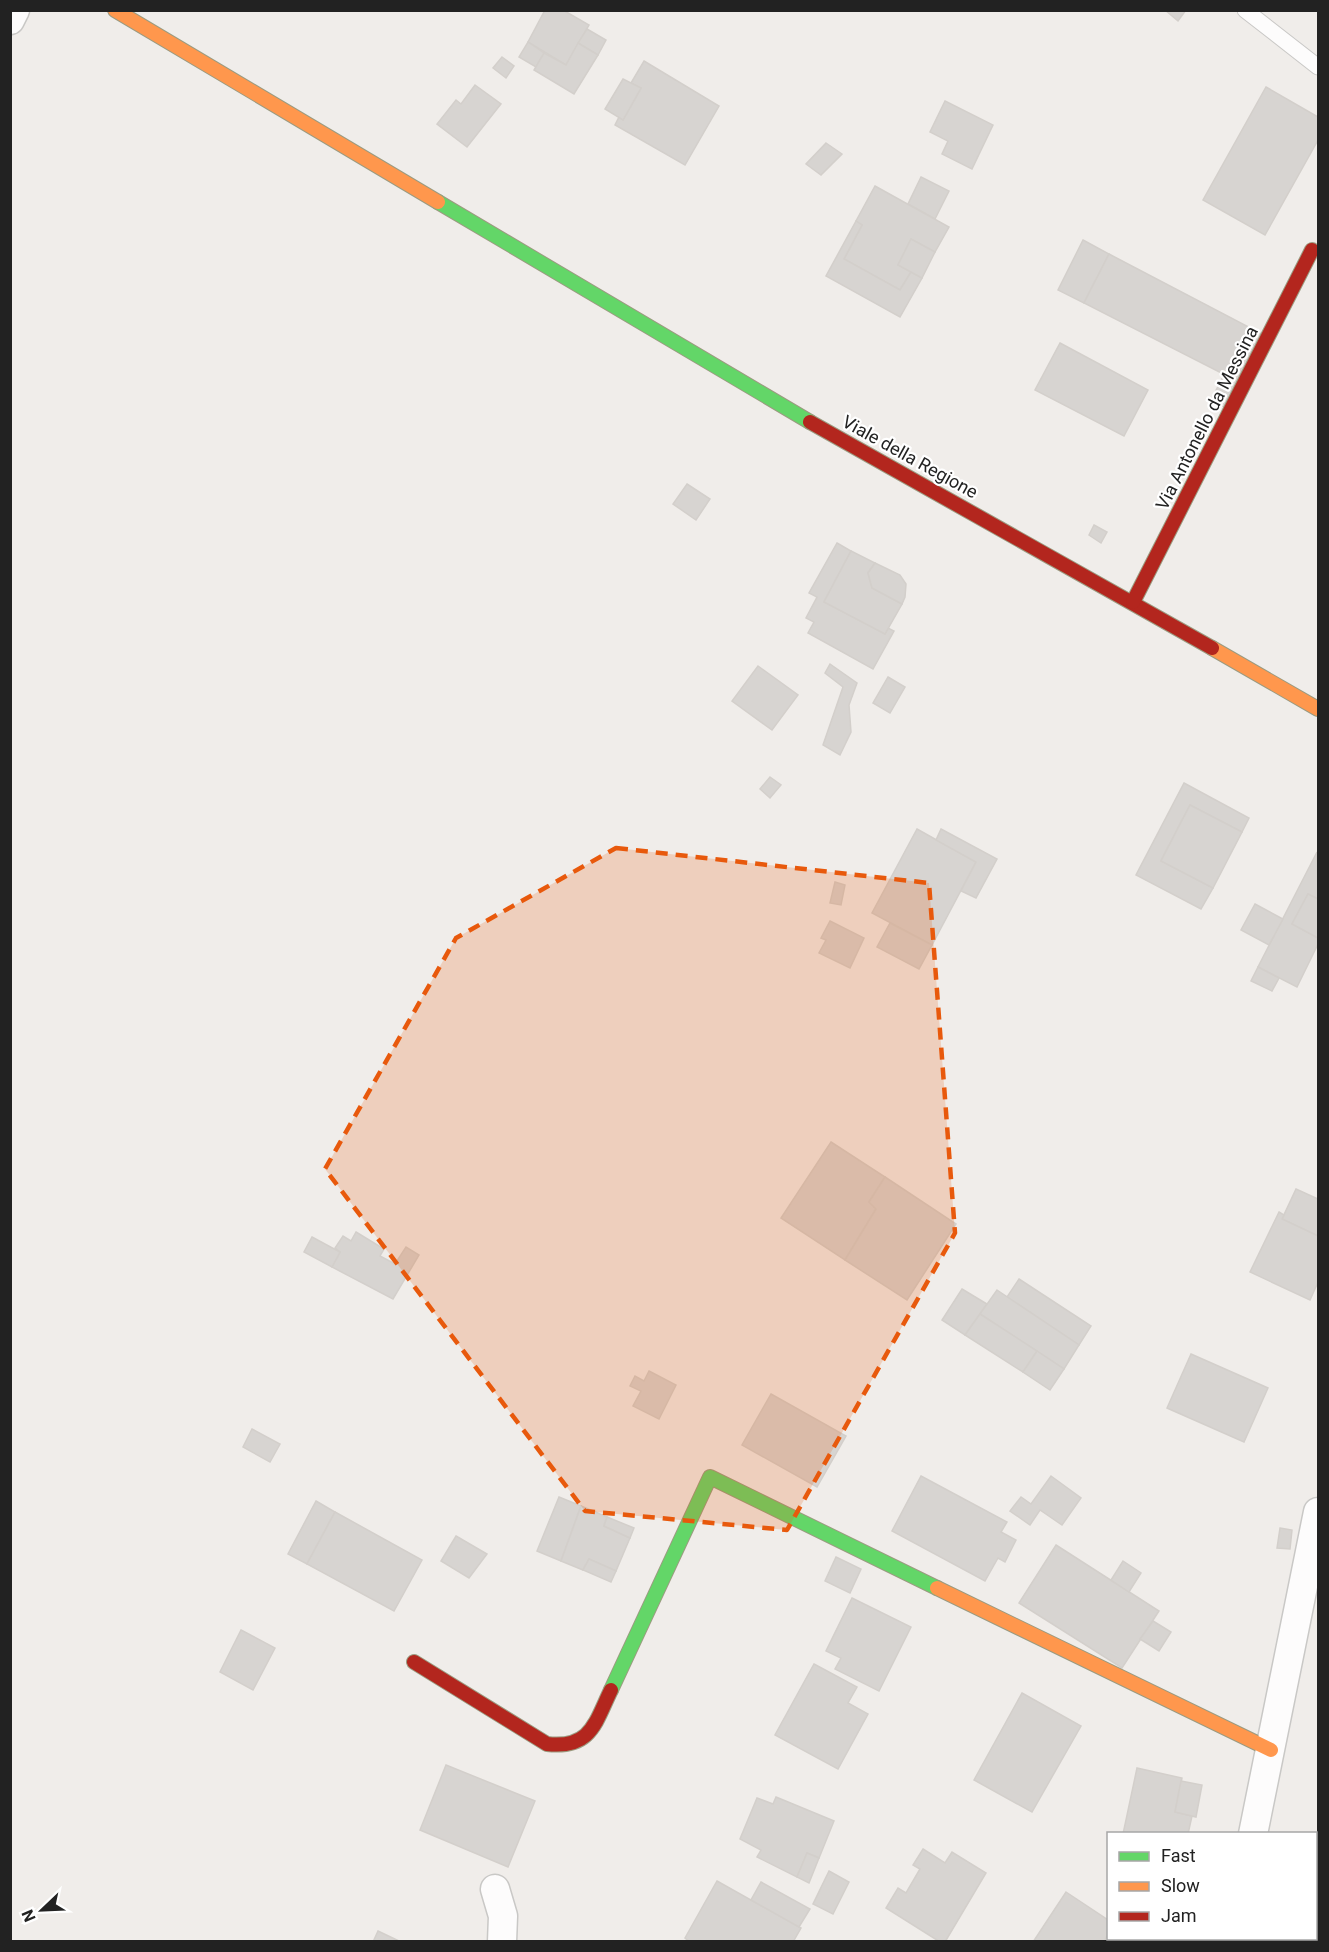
<svg xmlns="http://www.w3.org/2000/svg" width="1329" height="1952" font-family="Roboto,sans-serif">
<rect width="100%" height="100%" fill="#f0edea"/>
<!-- building -->
<g fill="#d7d4d1" stroke="#d3cfcb" stroke-width="1.5">
<path d="M545,10h18l26,15 -23,40 -38,-23z"/>
<path d="M1165,10h21l-8,11z"/>
<path d="M587,29l19,11 -8,15 -20,-12z"/>
<path d="M528,42l16,11 -8,14 -17,-10z"/>
<path d="M578,43l20,12 -24,39 -40,-24 10,-17 22,12z"/>
<path d="M502,57l12,9 -8,12 -13,-10z"/>
<path d="M644,61l75,45 -34,59 -70,-40 4,-8 4,3 18,-32 -10,-5z"/>
<path d="M623,79l18,9 -18,32 -18,-11z"/>
<path d="M475,85l26,19 -34,43 -30,-23 19,-24 5,4z"/>
<path d="M1266,87l52,30v23l-53,95 -62,-35z"/>
<path d="M945,101l48,24 -21,44 -30,-15 6,-13 -18,-9z"/>
<path d="M826,143l16,11 -21,21 -15,-11z"/>
<path d="M921,177l28,14 -14,28 -27,-15z"/>
<path d="M875,186l74,41 -14,25 -24,-13 -13,26 13,7 -11,18 -56,-31 18,-34 -6,-4z"/>
<path d="M856,221l6,4 -18,34 56,31 11,-18 11,6 -22,39 -74,-41z"/>
<path d="M911,239l24,13 -13,26 -24,-13z"/>
<path d="M1083,240l26,14 -25,49 -26,-13z"/>
<path d="M1109,254l153,80 -25,47 -153,-78z"/>
<path d="M1060,343l88,47 -24,46 -89,-46z"/>
<path d="M1224,375l13,6 -13,26 -13,-7z"/>
<path d="M687,484l23,15 -14,21 -23,-16z"/>
<path d="M1094,525l13,7 -6,11 -12,-8z"/>
<path d="M837,543l14,8 -27,51 61,32 3,-6 6,3 -21,38 -65,-36 6,-11 -8,-4 11,-21 -8,-4z"/>
<path d="M851,551l24,12 -7,10 4,15 30,16 -17,30 -61,-32z"/>
<path d="M875,563l25,12 6,9 -1,13 -3,7 -30,-16 -4,-15z"/>
<path d="M830,664l27,19 -8,22 2,27 -11,23 -17,-10 20,-58 -18,-14z"/>
<path d="M758,666l40,29 -26,35 -40,-29z"/>
<path d="M888,677l17,10 -15,26 -17,-10z"/>
<path d="M770,777l11,8 -11,13 -10,-9z"/>
<path d="M1184,783l65,35 -7,14 -52,-27 -29,56 52,27 -12,21 -65,-34z"/>
<path d="M1190,805l52,27 -29,56 -52,-27z"/>
<path d="M917,829l59,33 -44,83 -60,-32z"/>
<path d="M941,829l56,30 -21,39 -15,-7 15,-29 -40,-22z"/>
<path d="M1317,852l1,47 -10,-5 -16,30 26,14v6l-21,43 -39,-20z"/>
<path d="M835,882l10,3 -4,20 -11,-2z"/>
<path d="M1308,894l10,5v39l-26,-14z"/>
<path d="M1255,904l28,15 -14,26 -28,-15z"/>
<path d="M830,921l34,17 -14,30 -31,-15 7,-13 -5,-2z"/>
<path d="M890,923l42,22 -13,24 -42,-22z"/>
<path d="M1258,967l21,11 -7,13 -21,-10z"/>
<path d="M831,1142l54,35 -16,25 7,7 -31,51 -64,-42z"/>
<path d="M885,1177l71,47 -49,76 -62,-40 31,-51 -7,-7z"/>
<path d="M1296,1189l22,10v37l-36,-17z"/>
<path d="M1279,1212l5,3 -2,4 36,17v46l-8,18 -60,-28z"/>
<path d="M356,1232l28,17 -4,7 15,8 11,-17 13,8 -26,44 -61,-32 8,-15 -5,-4 8,-12 8,5z"/>
<path d="M312,1237l28,15 -8,15 -28,-15z"/>
<path d="M1019,1279l72,47 -12,19 -72,-48z"/>
<path d="M962,1289l25,15 -22,31 -23,-15z"/>
<path d="M997,1290l82,55 -15,24 -84,-55z"/>
<path d="M980,1314l57,37 -14,21 -58,-37z"/>
<path d="M1037,1351l27,18 -14,21 -27,-18z"/>
<path d="M1191,1354l77,34 -24,54 -77,-34z"/>
<path d="M649,1371l27,14 -17,34 -26,-13 8,-15 -11,-5 5,-10 9,5z"/>
<path d="M771,1394l75,42 -29,51 -75,-42z"/>
<path d="M252,1429l28,15 -10,18 -27,-15z"/>
<path d="M921,1476l86,46 -6,10 15,8 -11,22 -7,-4 -13,23 -93,-50z"/>
<path d="M1051,1476l30,22 -19,27 -22,-15 -10,15 -20,-14 11,-14 10,7z"/>
<path d="M559,1497l22,9 -20,55 -24,-10z"/>
<path d="M316,1501l19,11 -28,52 -19,-10z"/>
<path d="M581,1506l26,11 -3,9 26,12 -14,33 -27,-12 -6,11 -22,-9z"/>
<path d="M335,1512l87,48 -28,51 -87,-47z"/>
<path d="M607,1517l27,11 -4,10 -26,-12z"/>
<path d="M1280,1528l12,2 -2,19 -13,-1z"/>
<path d="M456,1536l31,18 -18,24 -28,-17z"/>
<path d="M1056,1545l103,66 -37,57 -103,-65z"/>
<path d="M836,1557l25,12 -11,24 -25,-12z"/>
<path d="M589,1559l27,12 -5,11 -28,-12z"/>
<path d="M1123,1561l18,12 -12,19 -18,-12z"/>
<path d="M852,1598l59,29 -32,64 -44,-22 6,-11 -15,-7z"/>
<path d="M1153,1621l18,11 -12,19 -19,-12z"/>
<path d="M241,1630l34,18 -22,42 -33,-18z"/>
<path d="M814,1664l43,23 -9,16 20,11 -30,55 -63,-34z"/>
<path d="M1022,1693l59,33 -49,86 -58,-32z"/>
<path d="M446,1765l89,36 -27,66 -88,-37z"/>
<path d="M1137,1768l45,10 -7,34 17,4 -4,18h-65z"/>
<path d="M1181,1781l21,4 -6,32 -21,-5z"/>
<path d="M776,1797l58,24 -15,37 -12,-5 -10,24 -40,-20 4,-7 -21,-11 17,-41 16,6z"/>
<path d="M923,1849l22,14 7,-11 34,21 -41,69h-5l-54,-34 12,-20 8,5 14,-24 -7,-4z"/>
<path d="M807,1853l12,5 -10,25 -12,-6z"/>
<path d="M1316,1862l2,1v73l-2,-1z"/>
<path d="M829,1871l20,11 -16,32 -20,-10z"/>
<path d="M717,1881l84,47 -8,14h-103l-5,-4z"/>
<path d="M761,1882l49,27 -11,18 -48,-27z"/>
<path d="M1066,1892l42,28v14l-4,8h-71z"/>
<path d="M378,1931l23,11h-28z"/>
</g>
<g fill="none" stroke-linecap="round" stroke-linejoin="round">
<defs>
<path id="lane" d="M1245,10l73,57"/>
<g id="street">
<path d="M10,20l5,-10"/>
<path d="M1253,1834l65,-322"/>
<path d="M495,1889l8,27 -1,26"/>
<path d="M1230,1942l1,-4"/>
</g>
<g id="fast">
<path d="M438,202l372,220"/>
<path d="M611,1690l99,-213 227,111"/>
</g>
<g id="slow">
<path d="M115,10l323,192"/>
<path d="M1212,648l106,61"/>
<path d="M937,1588l334,162"/>
</g>
<g id="jam">
<path d="M810,422l402,226"/>
<path d="M1133,602l179,-352"/>
<path d="M414,1662l133,82c44,5 48,-21 64,-54"/>
</g>
</defs>
<!-- lane casing -->
<use href="#lane" stroke="#c9c8c6" stroke-width="17"/>
<!-- street casing -->
<use href="#street" stroke="#c9c8c6" stroke-width="31"/>
<!-- fast casing -->
<use href="#fast" stroke="#9b9b80" stroke-width="16"/>
<!-- slow casing -->
<use href="#slow" stroke="#9b9b80" stroke-width="16"/>
<!-- jam casing -->
<use href="#jam" stroke="#9b9b80" stroke-width="16"/>
<!-- lane -->
<use href="#lane" stroke="#fdfcfc" stroke-width="15"/>
<!-- street -->
<use href="#street" stroke="#fdfcfc" stroke-width="28"/>
<!-- fast -->
<use href="#fast" stroke="#63d668" stroke-width="14"/>
<!-- slow -->
<use href="#slow" stroke="#ff974d" stroke-width="14"/>
<!-- jam -->
<use href="#jam" stroke="#b3261e" stroke-width="14"/>
</g>
<!-- marked area -->
<path fill="#e8590c" fill-opacity="0.2" stroke="#e8590c" stroke-width="4.5" stroke-dasharray="12 8" stroke-linejoin="round" d="M616,848l313,35 26,350 -168,297 -202,-19 -260,-342 131,-231z"/>
<g text-anchor="middle" stroke-width="4.5" stroke-linejoin="round" paint-order="stroke">
<!-- street labels -->
<g font-size="18" fill="#222" stroke="#fff">
<text transform="translate(1207 418) rotate(-63)" y="6">Via Antonello da Messina</text>
<text transform="translate(910 457) rotate(29)" y="6">Viale della Regione</text>
</g>
</g>
<!-- border -->
<rect width="1329" height="1952" fill="none" stroke="#222222" stroke-width="24"/>
<!-- legend -->
<rect x="1107" y="1832" width="210" height="108" fill="#ffffff" stroke="#a7a7a7" stroke-width="1.5"/>
<rect x="1119" y="1852" width="30" height="9" fill="#63d668" stroke="#a7a7a7" stroke-width="1.5"/>
<text x="1161" y="1862" font-size="18" fill="#222222">Fast</text>
<rect x="1119" y="1882" width="30" height="9" fill="#ff974d" stroke="#a7a7a7" stroke-width="1.5"/>
<text x="1161" y="1892" font-size="18" fill="#222222">Slow</text>
<rect x="1119" y="1912" width="30" height="9" fill="#b3261e" stroke="#a7a7a7" stroke-width="1.5"/>
<text x="1161" y="1922" font-size="18" fill="#222222">Jam</text>
<!-- north arrow -->
<g transform="translate(42 1910) rotate(247)" stroke="#ffffff" stroke-width="4.5" paint-order="stroke">
<path d="M0-4.5L10 22L0 15L-10 22Z" fill="#222222"/>
<text y="-9" font-size="16" font-weight="bold" text-anchor="middle" fill="#222222">N</text>
</g>
</svg>
